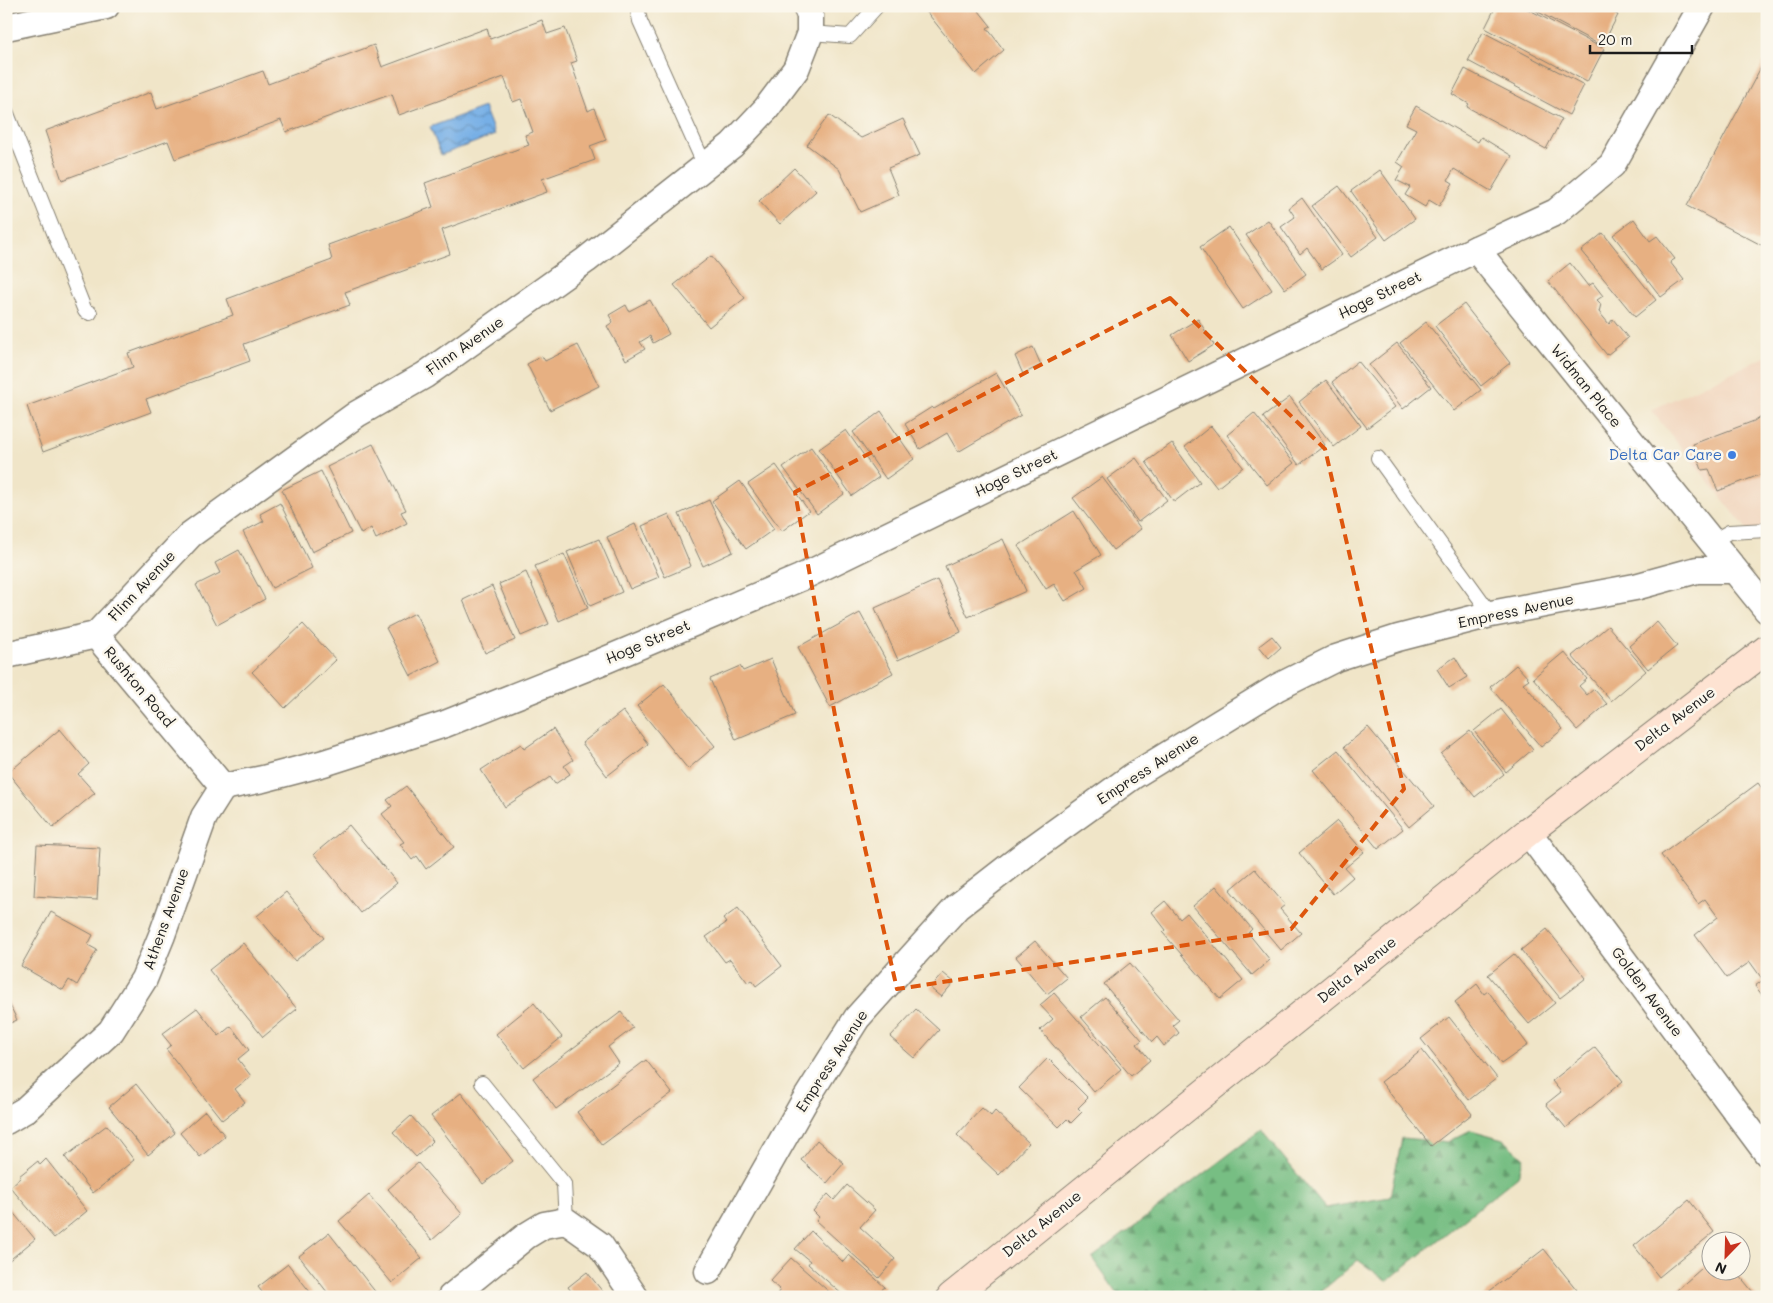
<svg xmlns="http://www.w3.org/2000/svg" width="1773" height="1303" font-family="Mali,sans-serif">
<defs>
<pattern id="forest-firs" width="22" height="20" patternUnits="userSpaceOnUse" patternTransform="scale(1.25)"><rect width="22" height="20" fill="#77be83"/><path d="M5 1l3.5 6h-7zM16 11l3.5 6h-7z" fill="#619a6a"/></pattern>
<pattern id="water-waves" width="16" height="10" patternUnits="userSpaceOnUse" patternTransform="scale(1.25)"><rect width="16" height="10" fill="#76afe6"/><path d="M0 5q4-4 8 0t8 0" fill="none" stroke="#608eba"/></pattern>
</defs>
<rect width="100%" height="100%" fill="#fbf7ec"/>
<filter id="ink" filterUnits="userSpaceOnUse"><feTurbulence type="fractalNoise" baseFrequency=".02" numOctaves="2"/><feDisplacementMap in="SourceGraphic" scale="10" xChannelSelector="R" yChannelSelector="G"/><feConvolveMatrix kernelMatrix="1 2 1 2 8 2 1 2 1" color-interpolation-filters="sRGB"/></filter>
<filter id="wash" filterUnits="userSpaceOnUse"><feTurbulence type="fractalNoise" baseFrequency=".0096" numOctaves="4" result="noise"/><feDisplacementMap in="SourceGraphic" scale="20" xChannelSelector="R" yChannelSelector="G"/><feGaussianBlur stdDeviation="1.12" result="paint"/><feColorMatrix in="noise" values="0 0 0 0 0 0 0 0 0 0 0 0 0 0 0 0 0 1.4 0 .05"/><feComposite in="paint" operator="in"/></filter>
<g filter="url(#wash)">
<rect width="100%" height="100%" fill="#f0e5c8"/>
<!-- built -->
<path fill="#f1d5bd" d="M1767,356v198l-116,-144z"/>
<!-- forest -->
<path fill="url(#forest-firs)" stroke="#4a6d50" d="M1261,1130l64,78 65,-11 12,-59 45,4 24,-12 32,9 21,19 -6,18 -131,105 -29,-21 -43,37h-195l-28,-39z"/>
<!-- water -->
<path fill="url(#water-waves)" stroke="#496681" d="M484,107l11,28 -54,20 -11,-28z"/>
<g id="blocks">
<!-- building -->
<g fill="#e7b082">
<path d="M922,6h53l16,20 -4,2 17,22 -28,24z"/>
<path d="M1496,6h26l82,43 -17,33 -102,-54z"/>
<path d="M1527,6h75l16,9 -16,31z"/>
<path d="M542,20l5,14 18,-6 12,33 -6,2 17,48 6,-3 12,32 -16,6 5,14 -53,19 5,13 -105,38 8,24 -105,38 5,13 -106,39 6,17 -104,38 5,13 -108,40 -16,-46 106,-39 -5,-14 105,-38 -6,-16 105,-39 -4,-15 105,-38 -8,-24 104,-38 -4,-10 8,-3 -12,-33 -8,3 -9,-25 -105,38 -7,-21 -106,38 -5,-12 -106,39 -7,-18 -106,39 -17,-49 106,-39 6,17 106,-38 5,13 106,-39 8,22 105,-39 3,11z"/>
<path d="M1483,32l101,53 -15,30 -101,-54z"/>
<path d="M1767,56v192l-80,-42z"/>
<path d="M1465,69l97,50 -16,30 -79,-42 2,-3 -17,-10z"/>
<path d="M1416,106l62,36 3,-5 31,19 -21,35 -37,-22 -6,11 5,3 -14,23 -10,-6 -4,7 -20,-12 5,-8 -14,-7 8,-13 -7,-5 19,-33 -10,-5z"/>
<path d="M829,115l32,23 42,-19 17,36 -32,13 11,27 -39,17 -21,-43 -32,-24z"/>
<path d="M794,168l22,23 -36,33 -21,-23z"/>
<path d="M1380,170l35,49 -29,21 -35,-49z"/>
<path d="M1339,186l39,51 -27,20 -39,-51z"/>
<path d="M1302,198l40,57 -20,14 -15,-21 -7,6 -19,-27 14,-10 -6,-9z"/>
<path d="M1634,219l16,22 7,-5 18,23 -5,3 14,18 -23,17 -48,-62z"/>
<path d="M1268,220l38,54 -21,15 -39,-54z"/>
<path d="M1229,227l43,63 -29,19 -43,-62z"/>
<path d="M1603,233l53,67 -21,17 -54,-66z"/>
<path d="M711,256l34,42 -36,29 -35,-42z"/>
<path d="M1570,263l18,23 5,-3 10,13 -6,4 4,4 -2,8 10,12 4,-5 15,19 -21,17 -59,-74z"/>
<path d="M650,300l19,34 -16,9 -3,-7 -10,6 5,7 -19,11 -19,-34 6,-4 -4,-7 17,-10 3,6z"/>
<path d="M1464,304l46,59 -29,23 -46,-60z"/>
<path d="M1198,319l16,26 -26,16 -16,-26z"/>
<path d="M1426,322l55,68 -27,21 -54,-68z"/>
<path d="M1397,343l34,44 -28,22 -34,-44z"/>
<path d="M578,345l21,41 -49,24 -23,-46 15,-8 3,5z"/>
<path d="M1033,347l8,18 -18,9 -8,-18z"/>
<path d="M1358,361l37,46 -28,21 -35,-46z"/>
<path d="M996,373l25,42 -63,37 -11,-19 -27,16 -15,-25 27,-17 2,2z"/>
<path d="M1326,380l35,46 -27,21 -35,-45z"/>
<path d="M1290,397l35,48 -26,20 -36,-48z"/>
<path d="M881,411l33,48 -28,20 -33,-47z"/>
<path d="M1767,412v54h-2l2,6 -49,19 -9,-22 -7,1 -9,-26 61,-23z"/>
<path d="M1254,413l40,50 -27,22 -40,-50z"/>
<path d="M1211,426l32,41 -26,21 -32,-41z"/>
<path d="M846,430l33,47 -27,19 -33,-47z"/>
<path d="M1172,443l28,39 -26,20 -28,-40z"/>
<path d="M373,444l33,66 -5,2 6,11 -31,16 -5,-11 -10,6 -34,-67z"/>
<path d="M811,447l33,47 -27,20 -34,-47z"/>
<path d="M1136,458l31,42 -29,22 -31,-43z"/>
<path d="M776,465l33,46 -27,20 -34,-47z"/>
<path d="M321,471l30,62 -39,19 -30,-62z"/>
<path d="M1102,477l39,52 -28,21 -40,-52z"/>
<path d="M740,481l34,48 -28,20 -34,-48z"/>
<path d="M709,500l24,52 -30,14 -24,-52z"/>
<path d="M280,503l32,65 -40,20 -29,-56 21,-11 -4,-7z"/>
<path d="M1074,511l27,44 -25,15 11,18 -22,13 -11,-17 -8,5 -28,-43z"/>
<path d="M669,514l22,52 -26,11 -23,-51z"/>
<path d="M635,524l24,53 -29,12 -23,-52z"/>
<path d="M599,539l23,53 -32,14 -23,-54z"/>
<path d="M1003,539l23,52 -58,26 -23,-51z"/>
<path d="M239,550l26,49 -48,26 -21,-40 24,-12 -5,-10z"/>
<path d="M564,554l24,54 -29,13 -24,-55z"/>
<path d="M526,572l23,52 -28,12 -22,-52z"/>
<path d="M937,580l24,52 -63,28 -23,-52z"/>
<path d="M492,586l23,54 -30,13 -22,-53z"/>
<path d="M415,613l25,48 -29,15 -25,-48z"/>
<path d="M860,613l33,60 -63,34 -32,-60z"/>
<path d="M1657,622l20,24 -29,23 -19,-23z"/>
<path d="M303,624l33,36 -51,48 -33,-36z"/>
<path d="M1608,626l38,45 -35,30 -39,-45z"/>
<path d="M1272,636l9,11 -12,11 -10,-12z"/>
<path d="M1564,652l23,27 -8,7 8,9 7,-6 13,15 -30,26 -44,-52z"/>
<path d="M1455,657l12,20 -18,11 -12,-19z"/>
<path d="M771,659l24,56 -59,25 -26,-61 30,-13 3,5z"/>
<path d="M1516,665l13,14 -6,4 40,46 -22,18 -51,-60z"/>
<path d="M664,684l51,62 -27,23 -51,-63z"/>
<path d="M1501,709l32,40 -27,23 -32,-41z"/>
<path d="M623,711l25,33 -41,32 -25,-33z"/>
<path d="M1368,727l66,79 -25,21 -65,-80z"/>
<path d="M60,729l29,35 -11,10 17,19 -42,35 -45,-55z"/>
<path d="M553,729l20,31 -9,6 6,8 -15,10 -5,-7 -45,30 -24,-37 40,-26 3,5z"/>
<path d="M1470,731l34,43 -29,23 -34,-43z"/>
<path d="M1338,750l65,79 -25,20 -65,-79z"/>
<path d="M1758,783l9,12v206l-12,-15 8,-6 -13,-18 -23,16 -32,-43 23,-18 -13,-18 -7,5 -37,-49z"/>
<path d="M406,786l48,61 -28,22 -9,-13 -5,4 -12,-16 4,-2 -22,-28 10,-8 -5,-6z"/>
<path d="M1337,821l27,31 -19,16 8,9 -20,17 -34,-41z"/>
<path d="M349,825l48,58 -36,30 -47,-59z"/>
<path d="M37,845l63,3 -3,52 -63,-4z"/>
<path d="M1255,869l30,36 -5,4 21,24 -20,17 -51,-60z"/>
<path d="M1216,886l36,43 -4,4 22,27 -18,15 -59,-69z"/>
<path d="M286,892l38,46 -29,23 -38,-45z"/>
<path d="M1165,901l15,18 7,-6 56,67 -23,19 -57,-66 3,-3 -14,-18z"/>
<path d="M738,908l44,58 -26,20 -4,-6 -4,3 -18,-24 -5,3 -19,-25 20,-14 -3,-4z"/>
<path d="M51,912l42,23 -5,10 9,5 -20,35 -8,-5 -6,10 -42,-24z"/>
<path d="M1547,929l39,49 -26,20 -39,-48z"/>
<path d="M1035,941l32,37 -20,16 -31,-37z"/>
<path d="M243,943l54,66 -34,28 -54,-67z"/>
<path d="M1514,954l41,49 -26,21 -41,-49z"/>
<path d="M1130,963l49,57 -6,5 6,8 -15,13 -7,-9 -5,5 -48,-58z"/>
<path d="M943,973l11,9 -13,15 -11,-9z"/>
<path d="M1477,984l7,10 4,-3 40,54 -27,19 -46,-62z"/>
<path d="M1054,993l67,76 -27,23 -54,-62 13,-11 -13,-14z"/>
<path d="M6,997l11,23 -11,5z"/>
<path d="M1105,997l37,43 -5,4 13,16 -19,16 -50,-59z"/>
<path d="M534,1003l28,34 -38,31 -28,-34z"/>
<path d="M197,1008l22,28 12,-10 18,24 -11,9 13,17 -16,13 10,13 -23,18 -56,-71 5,-4 -9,-11z"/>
<path d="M916,1009l23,21 -25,28 -24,-21z"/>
<path d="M621,1012l12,16 -25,19 11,16 -63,46 -23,-31z"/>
<path d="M1449,1017l48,61 -28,22 -48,-61z"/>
<path d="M1595,1047l28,34 -57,47 -20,-24 15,-12 -9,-11z"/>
<path d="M1422,1050l50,64 -41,32 -50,-64z"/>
<path d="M1048,1058l40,40 -10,10 4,4 -11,11 -4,-4 -8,8 -40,-39z"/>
<path d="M646,1060l26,33 -70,52 -25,-33z"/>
<path d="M136,1084l39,49 -27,22 -39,-48z"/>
<path d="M461,1093l52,68 -30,23 -52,-68z"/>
<path d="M982,1108l9,8 4,-5 34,32 -30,32 -42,-40z"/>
<path d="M205,1111l20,25 -25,21 -20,-24z"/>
<path d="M411,1116l22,25 -17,16 -23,-25z"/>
<path d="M107,1125l27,35 -41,33 -28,-36z"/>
<path d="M817,1140l27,23 -17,20 -26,-23z"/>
<path d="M46,1159l41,52 -33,27 -44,-51 11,-10 -2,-1 19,-15 2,4z"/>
<path d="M418,1163l44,51 -30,26 -44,-51z"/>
<path d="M847,1185l28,25 -15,17 35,32 -16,19 -63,-57 3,-4 -6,-6 15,-17 6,6z"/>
<path d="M369,1195l53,63 -30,25 -53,-62z"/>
<path d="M1689,1200l25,32 -55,45 -25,-31z"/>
<path d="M6,1204l29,35 -29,24z"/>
<path d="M811,1231l32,31 6,-7 36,32 -13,10h-27l-37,-33 2,-3 -15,-12z"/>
<path d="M329,1233l48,61 -3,3h-43l-32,-41z"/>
<path d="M1544,1249l33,41 -9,7h-86z"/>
<path d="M791,1258l44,39h-55l-3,-3 3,-4 -10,-9z"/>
<path d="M1710,1261v9h25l22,27h-88z"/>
<path d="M288,1264l26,33h-48l-8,-10z"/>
<path d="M587,1272l20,25h-37l3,-3 -5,-7z"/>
</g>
</g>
</g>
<g filter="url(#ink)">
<use href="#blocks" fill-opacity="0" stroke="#868072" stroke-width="1"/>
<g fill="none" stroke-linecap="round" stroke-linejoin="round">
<defs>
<g id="service">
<path d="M637,6l3,15 65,145"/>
<path d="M810,33l40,3 27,-30"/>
<path d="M6,111l79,200 5,2"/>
<path d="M1378,458l113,156"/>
<path d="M1711,542l18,-10 38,-2"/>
<path d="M482,1083l82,101 2,37"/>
</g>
<g id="minor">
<path d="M6,27l100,-21"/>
<path d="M1476,249l291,361"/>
<path d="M96,635l94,-100 167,-121 68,-39 161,-115 146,-115 34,-36 30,-40 14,-36v-18l-4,-9"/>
<path d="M6,655l90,-20 127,152"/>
<path d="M223,787l40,-8 61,-16 121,-39 163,-65 192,-81 676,-329 80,-37 56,-47 90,-159"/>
<path d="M1528,832l239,321"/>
<path d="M6,1121l19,-11 86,-79 33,-52 18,-44 42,-118 19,-30"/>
<path d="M708,1271l96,-169 53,-84 100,-111 72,-56 104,-75 145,-89 58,-29 62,-20 93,-24 144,-27 62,-17h37"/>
<path d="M451,1297l75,-61 18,-11 22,-4 34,24 35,52"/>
</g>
<path id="secondary" d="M951,1297l577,-465 239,-183"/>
</defs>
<!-- service casing -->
<use href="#service" stroke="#868072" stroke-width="16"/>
<!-- minor casing -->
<use href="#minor" stroke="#868072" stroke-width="29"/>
<!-- secondary casing -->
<use href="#secondary" stroke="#868072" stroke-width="30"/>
<!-- service -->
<use href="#service" stroke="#fff" stroke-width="14"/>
<!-- minor -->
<use href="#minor" stroke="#fff" stroke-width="26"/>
<!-- secondary -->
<use href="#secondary" stroke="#fee3d2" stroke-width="28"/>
</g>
</g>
<!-- marked area -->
<path fill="none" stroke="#de560d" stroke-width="4" stroke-dasharray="10 6" stroke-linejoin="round" d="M1170,298l155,151 79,340 -113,140 -394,60 -61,-268 -41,-229z"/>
<!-- markers -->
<circle fill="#3f7fe0" stroke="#fbf7ec" stroke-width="2" cx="1732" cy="455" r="5"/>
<g text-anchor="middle" stroke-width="5" stroke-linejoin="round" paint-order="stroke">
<!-- street labels -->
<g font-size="15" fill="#1c1c1c" stroke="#fbf7ec">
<text transform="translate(1380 295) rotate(-26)" y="5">Hoge Street</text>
<text transform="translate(465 346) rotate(-35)" y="5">Flinn Avenue</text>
<text transform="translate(1586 386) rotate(51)" y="5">Widman Place</text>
<text transform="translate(1016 473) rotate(-26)" y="5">Hoge Street</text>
<text transform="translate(142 586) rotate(-47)" y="5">Flinn Avenue</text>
<text transform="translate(1516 611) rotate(-12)" y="5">Empress Avenue</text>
<text transform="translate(648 642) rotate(-23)" y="5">Hoge Street</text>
<text transform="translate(139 687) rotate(50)" y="5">Rushton Road</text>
<text transform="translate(1675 719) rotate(-37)" y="5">Delta Avenue</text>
<text transform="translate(1148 769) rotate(-33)" y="5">Empress Avenue</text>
<text transform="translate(166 919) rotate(-70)" y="5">Athens Avenue</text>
<text transform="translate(1357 970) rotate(-39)" y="5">Delta Avenue</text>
<text transform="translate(1647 992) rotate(53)" y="5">Golden Avenue</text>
<text transform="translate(832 1061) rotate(-57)" y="5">Empress Avenue</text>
<text transform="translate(1042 1224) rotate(-39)" y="5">Delta Avenue</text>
</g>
<!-- shop labels -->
<g font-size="15" fill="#366cbe" stroke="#fbf7ec" text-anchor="end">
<text x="1722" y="460">Delta Car Care</text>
</g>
</g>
<!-- margin -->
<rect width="1773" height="1303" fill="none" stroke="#fbf7ec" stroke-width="25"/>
<!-- north arrow -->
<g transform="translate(1726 1256) rotate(203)"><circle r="24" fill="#fbf7ec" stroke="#a29f99"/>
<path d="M0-4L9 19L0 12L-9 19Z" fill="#c8321e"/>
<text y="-8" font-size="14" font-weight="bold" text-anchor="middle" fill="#1c1c1c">N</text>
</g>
<!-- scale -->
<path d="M1590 45v8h102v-8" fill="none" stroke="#1c1c1c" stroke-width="2.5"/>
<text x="1598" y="45" font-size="15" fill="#1c1c1c" stroke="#fbf7ec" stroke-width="4" paint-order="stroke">20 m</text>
</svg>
